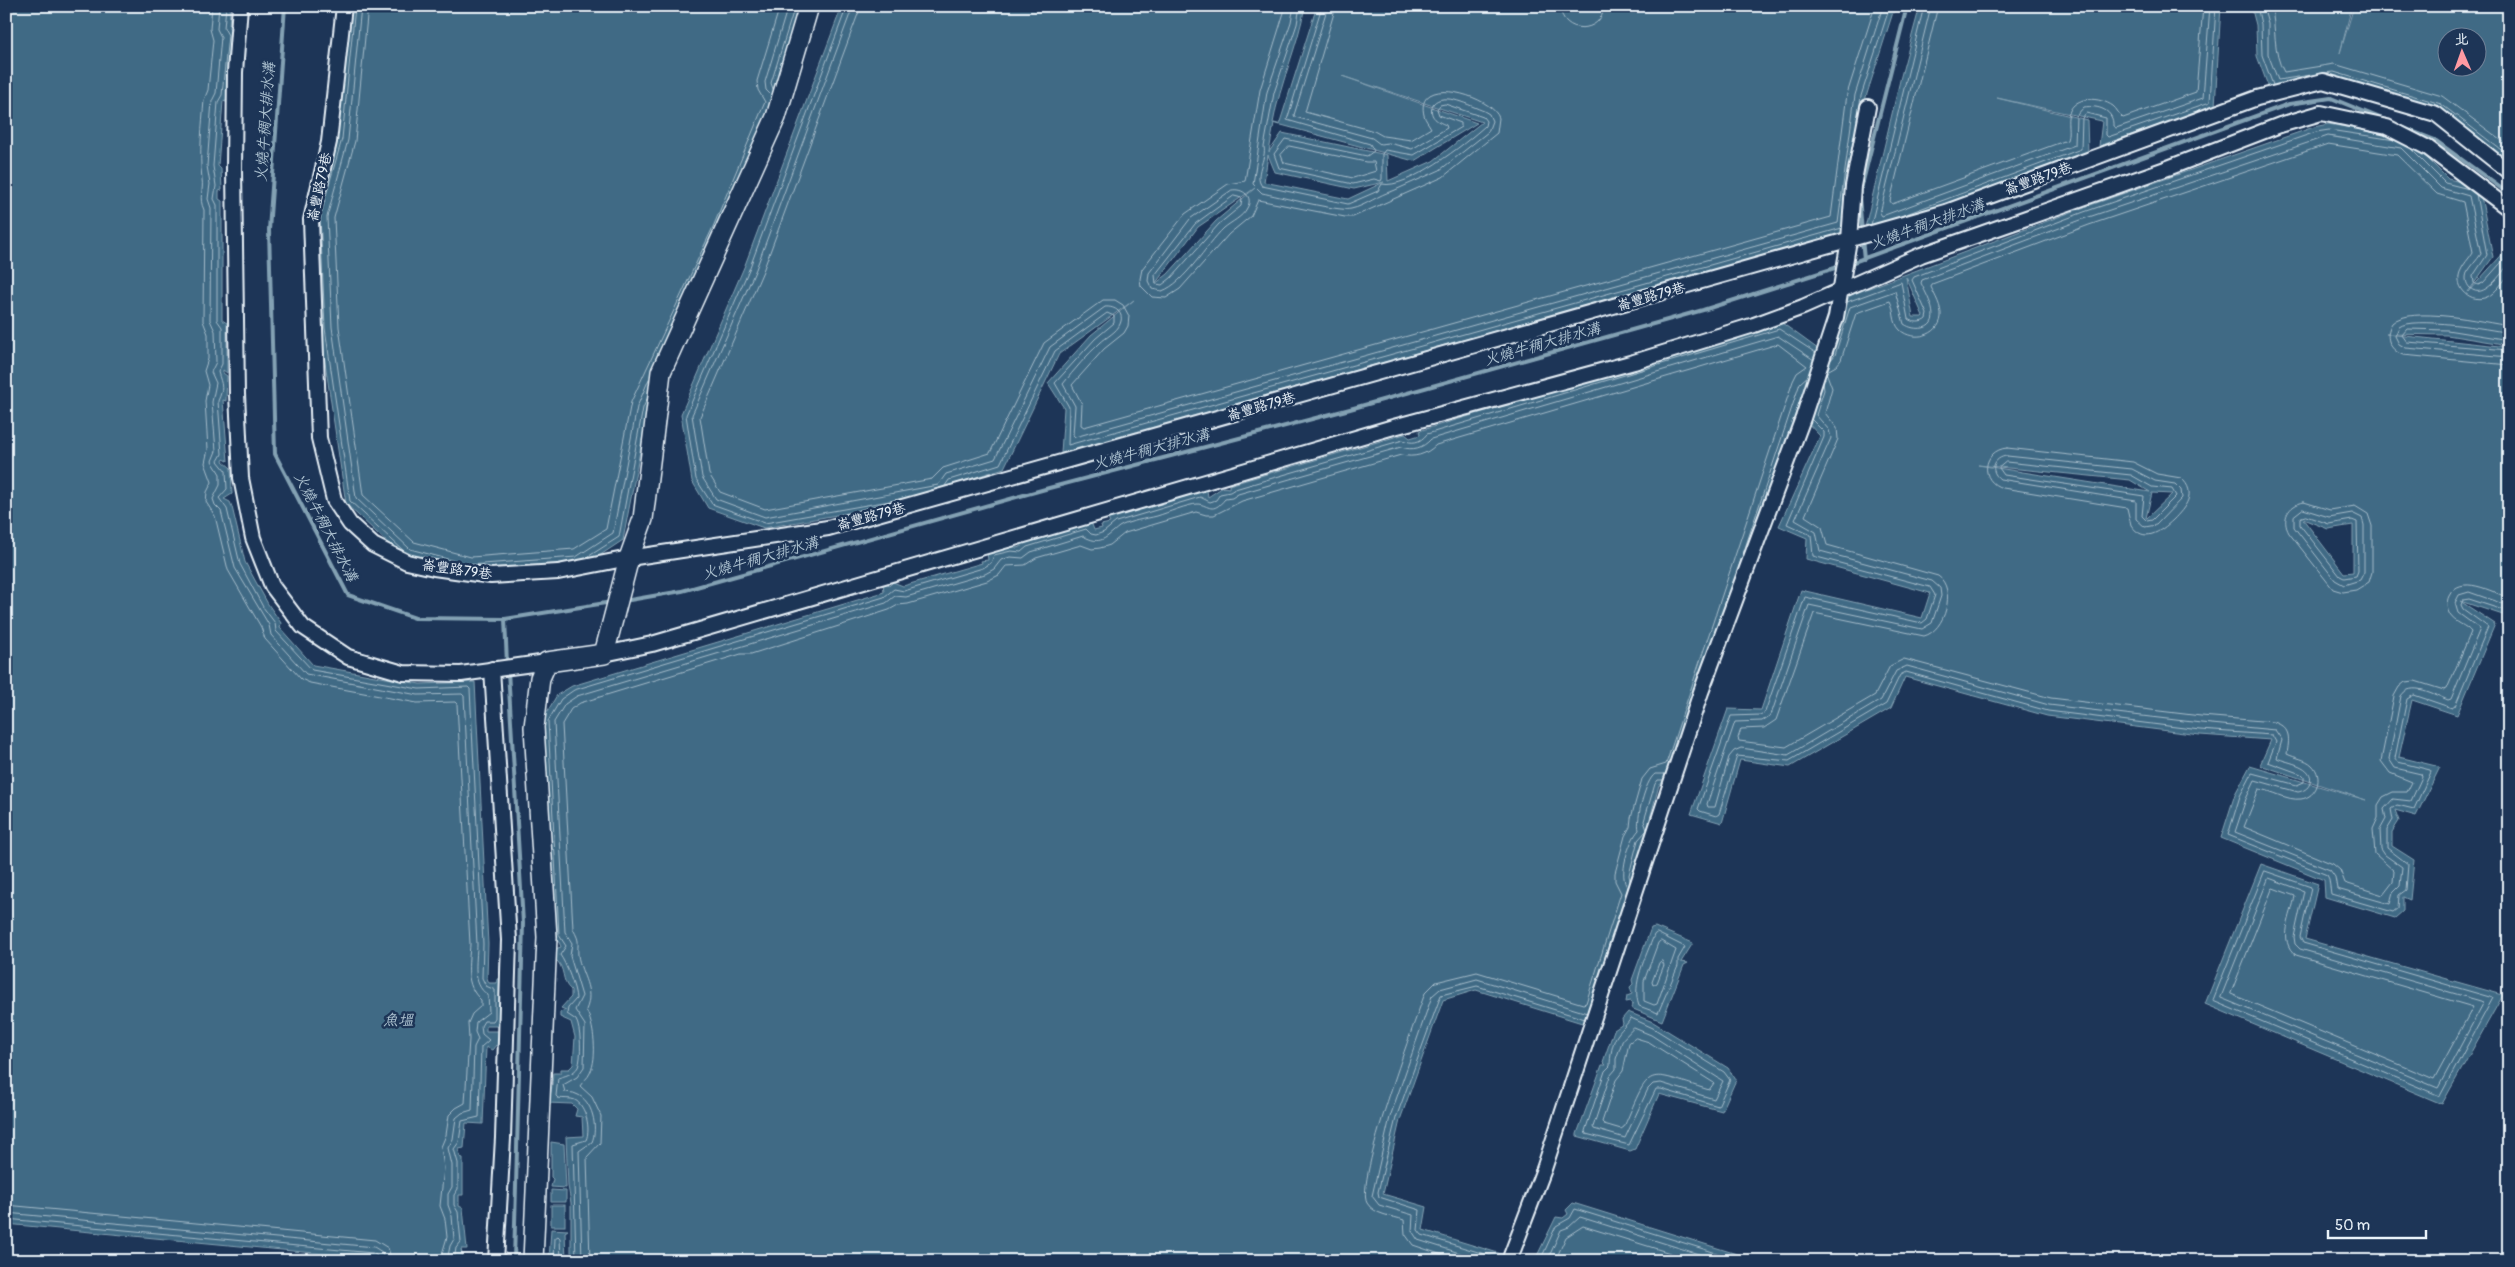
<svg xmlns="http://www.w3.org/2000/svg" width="2515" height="1267" font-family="Pangolin,'LXGW WenKai TC',sans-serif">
<rect width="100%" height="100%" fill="#1d3557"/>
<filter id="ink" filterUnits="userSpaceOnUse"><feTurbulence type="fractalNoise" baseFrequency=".02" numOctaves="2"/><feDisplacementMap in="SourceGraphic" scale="10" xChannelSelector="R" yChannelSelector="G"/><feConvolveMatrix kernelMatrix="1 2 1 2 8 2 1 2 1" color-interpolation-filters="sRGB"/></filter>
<g filter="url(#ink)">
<!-- water -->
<g fill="#406b85" stroke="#83a1b3" fill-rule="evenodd">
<path d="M6,6h227l-3,2 -1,20 4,3 -7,71 -3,-1 -5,65 3,3 1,21 -3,1v8l3,2v119l5,3v50l-4,-3v3l4,3 -1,25 -3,-1 5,61 -4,-2 -1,2 8,7 1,26 -8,5 6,3 2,5 13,55 23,42 13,19 -1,5 33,37 107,19 55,-2 13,262 -1,34 2,5h8v-4h3v47h-14v5h13v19l-3,-5 -4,5 -6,-3 -3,77 -17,-1 -2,25 -5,1 1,8 3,1v37h-4v11l4,2 4,41h-6l2,10 -4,-1 -1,3h-59l-393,-37z"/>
<path d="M350,6h450l-24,79 15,4 -143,320 -25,131 -42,28 -111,8 -65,-17 -59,-55 -26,-176 -5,-112 22,-78z"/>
<path d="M842,6h463c-7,40 -25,77 -32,117l6,2 38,-119h253l14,4 4,-4h307l-29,91 -16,134 -789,222 3,-45 -16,-25 43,-48 43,-35 -75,54 -55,114 -53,17 -3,10 -184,33 -56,-20 -16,-27 -11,-67 64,-149zM1342,76l140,46 -49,39 -45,20 -1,-26 -105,-22 -13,19 5,-29 140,38 63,-38zM1268,155l7,17 79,17 30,-7 -36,17 -84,-17zM1255,188l-39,33 -48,53 -13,10 43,-57z"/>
<path d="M1920,6h301l-6,100 -116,40 3,-25 -105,-23 90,22 1,32 -225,84 38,-160z"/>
<path d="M2251,6h101l-12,47 14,-47h155v164l-73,-56 -105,-31 -60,11 -14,-38 -1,-31zM2448,38h30v30h-30z"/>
<path d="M2328,124l78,13 42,42 31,7 14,71 -25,35 41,-45v98l-62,-10 -61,-1 123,13v270l-49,-16 35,23 -38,91 -45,-15 -13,57 41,10 -24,49 -21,-6 4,11 -7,11v14l22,14 -4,40 -7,-3v14l-8,7 -70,-21 -1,-17 -103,-42 14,-44 15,-28 116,34 -106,-35 11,-25 -71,-5 -153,-19 -142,-39 -14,31 -101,59 -50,-7 -18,63 -31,-9 37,-105 33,1 40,-120 121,28 8,-25 -124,-34 1,-21 -28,-12 41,-90 -17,-18 37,-119 242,-91 232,-81zM1906,277l17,39 -1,1h-9zM1978,465l152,15 20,12zM2152,493l20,1 -25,24h-1zM2303,519l25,10 25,-4v47l-9,1z"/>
<path d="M1782,323l40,29 -144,434 -19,-1 -10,37 2,2 -9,21 3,4h-4l-6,22 9,10 -46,147 -122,-38 -33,10 -43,120 -17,74 44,13 -4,23 88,27 -2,4h-938v-58l-3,-17 -2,-49 17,-1 -1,-19 -7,-1 2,-7 -5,-5 -25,-1c5,-10 5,-17 6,-30h8v-4h8l4,-4 2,-28 -4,-15 -11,-5v-5l6,-2 -5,-2 10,-11v-7c-11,-9 -4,-22 -17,-32l1,-9 6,-2 -2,-5 -5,-1 -11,-222 14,-24 15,-9 312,-94 -1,-9h6v3l4,-4 10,4 79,-23 -1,-2 7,-1 -1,-8 28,-8 1,4 5,-1v-3l70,-22 3,8 8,-2 -1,-3 9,-2 -2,-4 99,-29 1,7 15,-10 6,1v-3l176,-51 5,4 10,-3 -1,-4z"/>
<path d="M2261,864l57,20 -13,55 198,56 -61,109 -237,-100z"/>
<path d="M1655,927l38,16 -12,19 7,1 -4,2 -22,56 -31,-13 2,-4 -2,-3 -5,1 1,-6 5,-2 -2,-7 3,-3 -1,-4 19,-52z"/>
<path d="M1628,1012l25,10 75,46 8,12 -14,31 -63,-17 -24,55 -5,2 -53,-15v-2l25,-69h4l-3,-3 11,-32 9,-6 -1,-5z"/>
<path d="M551,1142l13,2 2,44 -15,-1 2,-8 -2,-2z"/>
<path d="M551,1190l15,1v11h-15z"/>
<path d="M1573,1203l186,58 -224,-1 21,-43 7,1 5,-4 -2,-4z"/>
<rect x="551" y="1205" width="14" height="21"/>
<path d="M551,1229l17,1 -3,2 1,29h-17z"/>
</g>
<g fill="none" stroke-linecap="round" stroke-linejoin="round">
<!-- shore -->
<g stroke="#a5bbca" stroke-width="1">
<path d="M212,6l-2,23 3,11 -5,50 -4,10c-2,26 -5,53 -2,79 2,12 -4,18 2,31l-1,111 5,13v25l-4,12 4,14 -3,16 3,48 -3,14 7,19 -5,10 -1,10 9,14 13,54 33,57 4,12 36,40 9,4 107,20 38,-1 2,2 13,240c-1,20 -6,41 11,56v6l-9,8 -4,9 1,16 -4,64 -9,5 -7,7 -3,20 -5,12 3,21 -4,38 5,13 2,18 -7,24"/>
<path d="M219,6l-2,23 4,8 -5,56 -4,8 -5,65 3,18 -2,15 3,9 -1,112 5,11 1,31 -5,10 5,11 -4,19 4,49 -4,10 8,13v11l-7,14 2,6 6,6 14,57 34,57 2,10 35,39 112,21 44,-1 2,2 13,248c0,18 -6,40 11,51l1,17 -13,10 -1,10 3,7 -4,8 -2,63 -10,3 -6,5 -3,21 -5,9 4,17v22l-4,7v11l4,11 2,23 -4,7 -3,15"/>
<path d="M226,6l-2,22 4,7 -6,60 -4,7 -5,64 3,20 -2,13 3,6v115l5,7v37l-4,8c4,14 6,15 0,29l4,53 -4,7 8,10 1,18 -8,9 8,11 13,55 23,43 12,16 1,8 36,39 107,19 49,-2 2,2 13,255 -1,34 4,8 9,4v28l-2,3h-9l-3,5 1,8 7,6 -8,7 -2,70 -17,4 -3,21 -5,7 4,14v26l-4,6v10l4,7 3,30 -5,6 -2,13"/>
<path d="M355,6l-13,133 -22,77 5,112 25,173 55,51"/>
<path d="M361,6l-13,134 -21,77 5,110 24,171 54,51 60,16 106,-8 37,-24 24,-126 12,-28"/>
<path d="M368,6l-13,135 -21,77 5,109 24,168 51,47 57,15 103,-8 32,-20 25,-127 82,-175 52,-125 -7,-12 -1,-9 23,-75"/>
<path d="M847,6l-97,261 -64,148 10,64 16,25 53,19 141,-25"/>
<path d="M853,6l-97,263 -64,146 10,62 14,22 49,18 173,-32 8,-11 49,-15 55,-112 55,-40c10,-1 20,6 15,17 -3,8 -14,13 -20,19 -13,12 -26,27 -37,41l12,22 -2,29 2,2 763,-214 17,-128 28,-89"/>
<path d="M861,6l-98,265 -63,146 9,57 11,18 45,17 167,-30 11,-11 47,-15 54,-110 59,-43h12l8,5 6,11 -1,10 -4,7 -20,16 -32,36 10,19 -1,21 3,2 747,-210 16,-123 28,-88"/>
<path d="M1286,6l-26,84 -15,91 -17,3 -43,30 -43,55 -2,10 1,7 11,11 14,1 14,-9 49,-55 22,-18 7,-16 87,17h8l90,-40 54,-44 2,-15c-7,-22 -85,-45 -75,-3 1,5 5,9 7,13l-20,12 -28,-4 -9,-5 -69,-19 31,-106"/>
<path d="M1294,6l-3,16 -24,70 -14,92 9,9c15,3 78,19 89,16 15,-3 28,-15 42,-18l47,-21 48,-38 4,-11 -3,-7 -5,-3c-14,-5 -40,-20 -51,-7 -5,12 3,17 13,21l1,3 -35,21 -23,-6 -9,1 -8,-6 -77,-21 -1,-2 34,-109"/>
<path d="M1300,6l-3,18 -23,69 -10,54c3,11 -11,29 -2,39l86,18 30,-13 4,-7c25,6 84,-41 103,-58l1,-5 -3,-4 -38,-13 -5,1 -3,4 2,6 22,8v4l-47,28 -29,-5 -3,4v25l-1,2 -7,-2 -21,5 -74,-16 -5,-14 11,-15 82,17 7,-5 -4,-7 -83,-24 35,-114"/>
<path d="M1560,6c1,29 43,29 44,0"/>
<path d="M1931,6l-51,207 2,3 193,-71 1,-29 8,-9c14,-2 30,3 29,19l3,2 87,-30 7,-92"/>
<path d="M1938,6l-48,195 2,3 175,-64c3,-9 -1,-19 2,-27 6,-18 31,-16 44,-7 4,3 6,9 10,12l73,-26 7,-86"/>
<path d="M2257,6l4,18 1,31 11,30"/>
<path d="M2263,6l5,18v30l10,26 40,-6"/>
<path d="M2271,6c6,22 1,46 13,66l50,-8 108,32 67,50"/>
<path d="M2322,73l12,-1 107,32 68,52"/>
<path d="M773,89l-2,-6 24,-77"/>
<path d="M771,95l-5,-5 -1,-8 23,-76"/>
<path d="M1859,111l2,-15 29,-90"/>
<path d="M1289,146l77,16h8l2,9 -23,7 -69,-15 -3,-8z"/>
<path d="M2410,148l35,35 24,6"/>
<path d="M1232,190c11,-2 22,7 15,18 -4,9 -16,14 -23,20 -18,17 -39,55 -62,63l-10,-2 -4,-8 1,-8 41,-54z"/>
<path d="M2476,194l11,61 -14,21 1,7 4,2 5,-2 26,-29"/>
<path d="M1234,196l8,2 -1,8 -22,18 -48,54 -9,7 -6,-1 -1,-9 40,-51z"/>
<path d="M1901,216l180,-67 1,-31 4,-5 20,5v17l2,2 102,-35 6,-96"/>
<path d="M1871,225l53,-219"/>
<path d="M1847,302l54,-20 7,37c5,4 14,4 18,0l1,-5 -15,-34 2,-3 170,-65 232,-80 13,-2 66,10"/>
<path d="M2509,326c-25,-4 -99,-21 -117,-3 -8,13 -3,27 11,32l106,10"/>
<path d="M2509,333c-20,-4 -95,-17 -110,-6l-4,9 4,8 7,4 103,9"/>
<path d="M2509,340l-62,-10 -40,-1 -5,6 5,7 102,8"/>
<path d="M1830,361l5,-6 15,-48 45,-16 9,33c6,4 12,5 19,4 21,-5 3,-34 -2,-45l1,-3 164,-62 242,-82 73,12 40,40 28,8 12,58c-4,6 -10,12 -14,19 -2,5 -1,11 3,15 14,13 31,-15 39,-24"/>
<path d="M1827,371l9,-5 5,-6 15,-47 34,-12c5,9 2,21 10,29 13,12 39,6 41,-13 1,-10 -6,-21 -10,-30l1,-3 157,-59 239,-81 69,11 40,39 26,8 10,50c-4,7 -10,12 -13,20 -6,16 11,32 27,25 9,-4 15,-15 22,-22"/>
<path d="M1826,372l6,16 -7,25 12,15 1,11 -33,77 17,11 5,18 111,31c19,13 7,55 -14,60l-110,-23 -38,107 -12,8 -23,1 -3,9 1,3 47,6 89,-52 15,-29 14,-7 147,39 150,18 73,6c18,6 15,18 13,32 8,4 19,5 25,11 12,12 5,32 -11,34 -14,2 -29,-9 -42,-10l-15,38 89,37 7,6 5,13 38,12 10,-13 1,-11 -19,-17 -2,-25 5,-11v-13l5,-8 10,-5h14l5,-10 -22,-9 -9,-12 13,-65 5,-9 6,-5 10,-1 29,9 3,-1 24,-57c-5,-7 -16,-9 -21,-17 -3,-5 -4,-13 -1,-19 11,-23 43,-4 60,2"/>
<path d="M1823,382l1,8 -8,25 13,15 2,8 -36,82 21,12 4,19 112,30 8,7 1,8 -9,27 -10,6 -113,-24 -38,110 -9,6 -27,1 -28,82 1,3h7l14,-50 5,-6 7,-3 47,7 93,-55 15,-29 11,-5 142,39 152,18 74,7 7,10 -5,18c10,5 38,7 33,25 -2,6 -7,8 -12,9l-43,-12 -9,19 -11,33 95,38 5,7 2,12 53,15 3,-11 7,-7 2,-19 -17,-12 -4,-6 -1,-19 6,-11 -2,-10 9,-10 18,2 11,-24 -1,-3 -26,-6 -6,-9 12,-63c10,-16 34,-1 47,4l3,-1 29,-70 -22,-16 -3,-10 4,-8 10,-3 40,14"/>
<path d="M1811,419l13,13v5l-37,87 24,11 2,21 117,31 5,8 -8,24 -5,4 -117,-26 -40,115 -5,3 -29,1 -33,93 2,2 16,5 3,-2 18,-58 52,5 97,-57 14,-29 6,-3 142,39 152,19 72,5 4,7 -8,20 33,12 3,3v5l-7,3 -45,-12 -12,23 -12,39 99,40 2,4 2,15 62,18 5,-4 1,-13 7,-5 2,-26 -21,-16v-18l6,-10 -2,-11 6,-4 17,4 17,-37 -1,-2 -32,-8 -3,-4 12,-59 7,-4 38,13 3,-2 33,-79 -25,-18 -2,-4 2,-5 6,-1 40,13"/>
<path d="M2007,448l126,14 24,12 24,4c17,15 4,30 -8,42 -13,12 -29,24 -42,5l-4,-17 -124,-20c-24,-6 -21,-38 4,-40z"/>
<path d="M2007,456l125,13 23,12 20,3 6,6 1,8 -26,27 -11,2 -9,-8v-18l-136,-22c-11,-8 -7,-22 7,-23z"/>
<path d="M2006,462l125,13 21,12 20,2 4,7 -24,24 -5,1 -5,-5 2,-20 -140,-21 -5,-7z"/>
<path d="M945,486l4,-6 51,-16 55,-113 52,-38 7,3v7l-19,16 -40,44 14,24 -1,38 774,-217"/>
<path d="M2304,502l26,8 25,-4 13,8 4,12v46l-3,10 -13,8 -13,2 -10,-3 -44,-56c-8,-14 -1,-28 15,-31z"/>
<path d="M2303,509l26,8 23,-4 10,5 2,7v47l-4,8 -16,5 -9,-5 -41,-53v-11z"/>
<path d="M2306,516l23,8 23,-4 5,2 1,49 -2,5 -12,2 -4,-2 -40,-51v-7z"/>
<path d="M586,558l33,-21 24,-129 4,-9"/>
<path d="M1739,566l61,-183 9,-8"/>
<path d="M2265,871l46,16 -11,50 3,6 190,55 -53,98 -227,-95z"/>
<path d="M2269,878l35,13 -10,46 1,7 5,5 184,53 -46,86 -217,-90z"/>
<path d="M1630,881l-1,-6 9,-35 9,-10 -3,-9 11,-37 3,-4h6"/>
<path d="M1628,888c-11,-11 1,-48 11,-58 -3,-11 6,-49 16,-56h11"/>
<path d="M2273,888l22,8c-3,19 -18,45 1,59l177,52 -39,72 -203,-85z"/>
<path d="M1657,933l28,14 -7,12v7l-20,47 -19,-7c-8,-22 7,-49 15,-71z"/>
<path d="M1661,941l15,9 -19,54 -3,1 -10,-4v-20l14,-38z"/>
<path d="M1662,961l2,4 -7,18 -4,2 -1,-3 7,-19z"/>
<path d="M1631,1018l22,10 71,44 6,8 -12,26 -57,-17h-5l-27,56 -43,-11 -1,-3 20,-60 5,-5c0,-8 2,-25 8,-32 5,-7 8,-8 13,-16z"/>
<path d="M1634,1028l17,7 72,46 -9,18 -53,-16 -8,1 -5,5 -23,49 -31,-9 -1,-2 17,-51 6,-7v-10l7,-20z"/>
<path d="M1636,1038l13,4 65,41 -5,7c-65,-20 -58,-26 -85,37l-3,2 -17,-5 -2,-2 14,-42 7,-9 6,-28z"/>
<path d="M6,1205l369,35 13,8 4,13"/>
<path d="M6,1213l368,34 8,5 2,9"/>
<path d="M6,1219l367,34 4,3 1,5"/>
<path d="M1501,1259l-79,-24 -4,-5 2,-20 -41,-13 -1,-5 18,-74 45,-123 36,-9 108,33"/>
<path d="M554,1261l1,-23 3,-2 2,2 1,23"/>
<path d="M576,1261l-3,-117 13,-4c5,-11 0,-34 -11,-40 -4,-2 -12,-1 -17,-2l-2,-2 2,-18c6,-2 16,-4 20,-11 4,-9 3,-39 -2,-47l-9,-6 1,-6 8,-9c0,-10 -10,-36 -16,-44l6,-9 -7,-11 -11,-214 13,-22 13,-9 310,-93 10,-8 10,2 79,-23 8,-5 3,-8 17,-4 10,1 6,-5 59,-18 5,5 5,1 8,-3 12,-10 84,-25 10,5 6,-2 4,-6 10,-2 5,-3 168,-49c9,4 17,3 24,-6l352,-105 37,24"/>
<path d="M582,1261l-3,-110 13,-9c6,-14 1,-42 -16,-48 -3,-2 -8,-1 -11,-2l-2,-7 14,-8 7,-10 1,-42 -10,-15 7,-14 -12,-40 2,-13 -7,-11 -11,-210 11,-18 12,-8 309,-93 9,-7 11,1 79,-23 9,-5 7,-9 9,-3 13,1 8,-6 52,-16c18,10 22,2 36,-9 9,-6 27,-8 38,-11 10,-3 31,-12 41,-12 11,1 14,11 27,-5l7,-1 6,-4 163,-47c12,4 22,1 30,-8l347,-103 36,24"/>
<path d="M590,1261l-3,-104 13,-14 1,-27 -9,-19 -12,-11c3,-5 8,-8 10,-13 8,-16 4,-49 -4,-63 9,-21 -5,-34 -8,-55 -1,-13 3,-12 -5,-26l-11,-205 9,-15 9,-6 161,-49h10l138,-44 9,-5 10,-1 79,-23 12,-6 7,-9 19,-1 11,-7 45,-13 11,4 8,-1 10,-3 15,-12 71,-21 10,3h8l28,-14 159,-46c13,3 25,0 35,-10l342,-101 29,22 -10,7 -4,8 -127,383 -16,5 -8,10 -11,39 -1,9 -5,9 -10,37v8l6,12 -35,110 -3,1 -106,-32 -41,10 -11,11c-11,31 -70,189 -58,210 7,12 26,13 37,17l1,14 8,11 47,16"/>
<path d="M1485,1261l-67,-21 -6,-9 1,-16 -34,-10 -7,-9 18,-79 42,-121 8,-7 37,-10 110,34"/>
<path d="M1540,1261l16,-35 14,-8 5,-9 167,52"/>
<path d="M1547,1261l14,-31 8,-3 11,-10 141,44"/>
<path d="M1555,1261l11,-24 17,-11 113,35"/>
</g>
<!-- stream -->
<g stroke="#83a1b3" stroke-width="4">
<path d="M285,6l-16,224 6,224 73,141 67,23 90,1 107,-17"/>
<path d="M2399,126l36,14 74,54"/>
<path d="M1862,232l-3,-35 48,-191"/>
<path d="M1862,239l2,20"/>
<path d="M1848,264l441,-160 42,-6 54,22"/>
<path d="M624,601l58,-10 367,-103 301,-79 353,-99 138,-44"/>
<path d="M505,619l2,45"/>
<path d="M508,671l15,252 -9,338"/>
</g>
<defs>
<g id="street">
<path d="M240,6l-5,66 -1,97 3,225 4,84 12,60 19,48 31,41 45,30 55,16 58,1 86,-12"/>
<path d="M344,6l-15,136 -18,78 8,218 15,62 16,24 23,21 34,17 27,6 57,8 67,-4 71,-14 199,-30 1118,-316 311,-114 66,-17 113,33 73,58"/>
<path d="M604,654l48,-10 738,-216 244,-66 120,-37 49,-18 118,-52 247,-87 112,-43 41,-12 66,14 41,21 81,61"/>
<path d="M492,669l17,271 -6,198 -7,123"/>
<path d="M1509,1261l35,-92 157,-477 102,-274 33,-101 13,-77 4,-54 15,-79"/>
</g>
<path id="secondary" d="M533,1261l14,-324 -13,-210 6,-49 7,-16 57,-8 25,-96 14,-39 18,-147 115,-255 33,-111"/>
</defs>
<!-- street casing -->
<use href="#street" stroke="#e8f1f8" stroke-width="18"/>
<!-- secondary casing -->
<use href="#secondary" stroke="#e8f1f8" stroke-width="22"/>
<!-- street -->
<use href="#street" stroke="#1d3557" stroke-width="14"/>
<!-- secondary -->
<use href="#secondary" stroke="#1d3557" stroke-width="19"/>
</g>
</g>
<g text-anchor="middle" stroke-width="5" stroke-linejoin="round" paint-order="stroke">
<!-- street labels -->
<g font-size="14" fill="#e8f1f8" stroke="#1d3557">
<text transform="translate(2038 178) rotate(-20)" y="5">崙豐路79巷</text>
<text transform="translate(319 187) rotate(-78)" y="5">崙豐路79巷</text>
<text transform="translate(1651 296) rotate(-16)" y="5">崙豐路79巷</text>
<text transform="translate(1261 406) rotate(-16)" y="5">崙豐路79巷</text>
<text transform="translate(871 516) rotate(-15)" y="5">崙豐路79巷</text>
<text transform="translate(457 569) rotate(8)" y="5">崙豐路79巷</text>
</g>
<!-- water labels -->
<g font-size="15" font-style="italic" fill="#adc2d0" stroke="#1d3557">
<text transform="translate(265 122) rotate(-86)" y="5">火燒牛稠大排水溝</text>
<text transform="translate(1927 224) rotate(-20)" y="5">火燒牛稠大排水溝</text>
<text transform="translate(1542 344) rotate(-16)" y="5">火燒牛稠大排水溝</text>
<text transform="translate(1151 449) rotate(-15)" y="5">火燒牛稠大排水溝</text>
<text transform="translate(326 527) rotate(63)" y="5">火燒牛稠大排水溝</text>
<text transform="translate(760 558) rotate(-16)" y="5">火燒牛稠大排水溝</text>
<text x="398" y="1025">魚塭</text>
</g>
</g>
<!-- margin -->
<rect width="2515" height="1267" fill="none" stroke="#1d3557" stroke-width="25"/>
<rect x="12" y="12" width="2490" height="1242" fill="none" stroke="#e8f1f8" stroke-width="2" filter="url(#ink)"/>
<!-- north arrow -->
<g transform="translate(2462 52) rotate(358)"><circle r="24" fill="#1d3557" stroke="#6e8097"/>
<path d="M0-4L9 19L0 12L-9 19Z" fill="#ff9aa2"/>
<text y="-8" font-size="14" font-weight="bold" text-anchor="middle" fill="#e8f1f8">北</text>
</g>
<!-- scale -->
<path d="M2328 1230v8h98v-8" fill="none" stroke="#e8f1f8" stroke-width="2.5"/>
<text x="2335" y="1230" font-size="15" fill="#e8f1f8" stroke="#1d3557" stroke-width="4" paint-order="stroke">50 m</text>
</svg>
